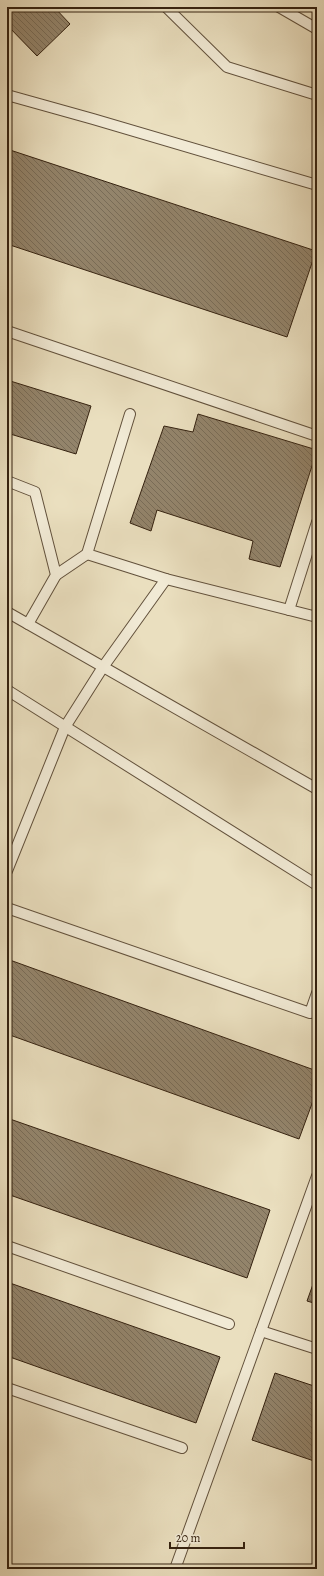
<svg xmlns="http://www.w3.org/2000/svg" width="324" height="1576" font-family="Alegreya,serif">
<defs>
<pattern id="building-back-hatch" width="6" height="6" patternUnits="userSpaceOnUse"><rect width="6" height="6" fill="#93846b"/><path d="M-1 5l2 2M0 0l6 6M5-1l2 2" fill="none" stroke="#796c57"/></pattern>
</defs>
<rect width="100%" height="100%" fill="#eadfbf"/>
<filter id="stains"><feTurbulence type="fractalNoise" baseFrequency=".005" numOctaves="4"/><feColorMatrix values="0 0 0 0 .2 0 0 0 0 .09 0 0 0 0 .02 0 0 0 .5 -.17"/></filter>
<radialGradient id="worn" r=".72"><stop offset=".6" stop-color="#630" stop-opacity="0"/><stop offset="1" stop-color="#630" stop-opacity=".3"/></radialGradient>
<!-- building -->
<g fill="url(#building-back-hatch)" stroke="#352210">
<path d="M7,7h47l16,17 -33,32 -30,-31z"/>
<path d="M7,149l309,102 -29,86 -280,-93z"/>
<path d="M7,380l84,26 -15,48 -69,-21z"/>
<path d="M198,414l119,36 -37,117 -31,-8 4,-18 -96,-31 -6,21 -21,-8 34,-97 29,6z"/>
<path d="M7,959l310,112v19l-18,49 -292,-105z"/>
<path d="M7,1118l263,92 -23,68 -240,-84z"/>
<path d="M317,1273v31l-10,-3z"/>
<path d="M7,1282l213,75 -24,66 -189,-67z"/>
<path d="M275,1373l42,14v75l-65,-22z"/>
</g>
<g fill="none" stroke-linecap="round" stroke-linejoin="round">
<defs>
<g id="lane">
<path d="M166,7l61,60 90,28"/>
<path d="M279,7l38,22"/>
<path d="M7,95l86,24 224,66"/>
<path d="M7,331l310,105"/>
<path d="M130,414l-43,140 79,25"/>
<path d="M7,481l28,11 21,83 -28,49"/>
<path d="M56,575l31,-21"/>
<path d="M289,610l28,-88"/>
<path d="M7,612l310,177"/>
<path d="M7,690l310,195"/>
<path d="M7,871l58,-144 38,-60 63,-88 151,38"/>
<path d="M7,908l303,105 7,-20"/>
<path d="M7,1246l222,78"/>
<path d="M261,1331l56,18"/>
<path d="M7,1388l175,60"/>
<path d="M175,1569l142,-393"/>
</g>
</defs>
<!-- lane casing -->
<use href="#lane" stroke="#62513c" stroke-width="12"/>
<!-- lane -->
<use href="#lane" stroke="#f1ead5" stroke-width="10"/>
</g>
<!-- margin -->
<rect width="324" height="1576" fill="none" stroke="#eadfbf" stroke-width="24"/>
<rect x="8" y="8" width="308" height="1560" fill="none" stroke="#352210" stroke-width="2"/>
<rect x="12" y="12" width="300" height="1552" fill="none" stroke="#352210"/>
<!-- scale -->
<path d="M170 1542v6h74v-6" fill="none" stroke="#352210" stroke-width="2"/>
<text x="176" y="1542" font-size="12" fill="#352210" stroke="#f1ead5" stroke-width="3" paint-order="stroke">20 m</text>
<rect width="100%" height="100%" filter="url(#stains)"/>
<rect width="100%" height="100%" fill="url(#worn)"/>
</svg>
